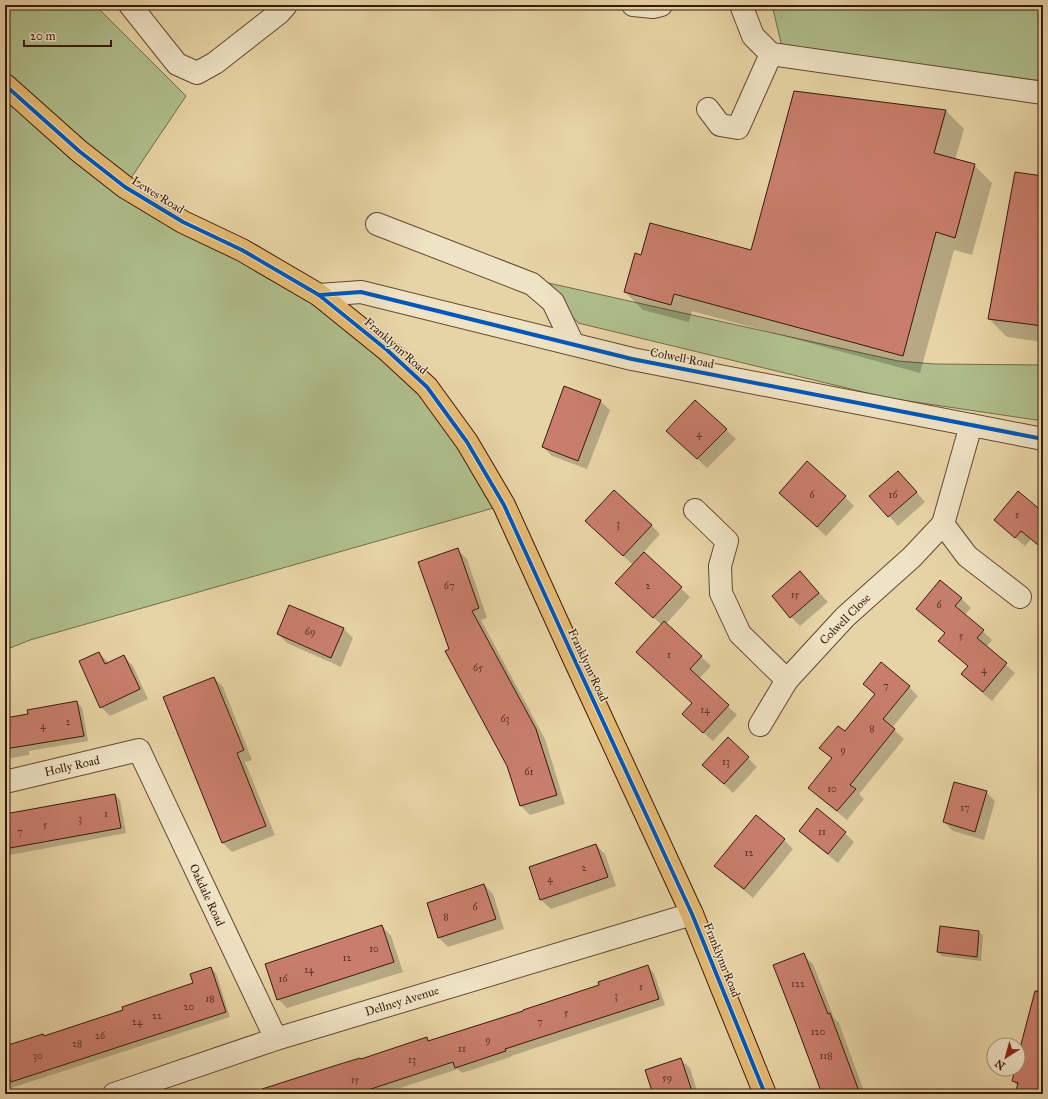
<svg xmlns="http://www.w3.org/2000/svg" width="1048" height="1099" font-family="'IM FELL Great Primer',serif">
<rect width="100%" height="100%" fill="#e7d4a6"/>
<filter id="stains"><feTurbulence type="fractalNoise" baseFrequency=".005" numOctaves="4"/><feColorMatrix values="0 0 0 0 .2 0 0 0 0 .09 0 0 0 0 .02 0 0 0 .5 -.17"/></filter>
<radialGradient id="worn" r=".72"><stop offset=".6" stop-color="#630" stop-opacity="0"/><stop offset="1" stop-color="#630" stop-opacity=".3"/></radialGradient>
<!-- green -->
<g fill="#afbe8c" stroke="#736c4a">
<path d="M5,5h90l91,91 -61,91 117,63 185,137 77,118 -474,135 -25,10z"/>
<path d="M772,5h271v76l-261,-34z"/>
<path d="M544,282l354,79 37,3 108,1v56l-155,-23 -310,-75z"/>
</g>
<!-- shadow -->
<g fill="#0003">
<path d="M795,92l151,19 18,18 -9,31 19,5 18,18 -20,72 -18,-5 -34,123 -228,-62 -3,11 -46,-12 -18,-18 17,-35 109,-6z"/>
<path d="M1043,177v165l-36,-5 -18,-18z"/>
<path d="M600,401l10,9 -23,59 -35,-13 -9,-9z"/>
<path d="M695,401l41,38 -29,29 -30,-28z"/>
<path d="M907,481l18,21 -27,24 -27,-30z"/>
<path d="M845,497l9,9 -28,30 -37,-34z"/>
<path d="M1043,513v37l-12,-11 -6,7 -21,-17 -9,-9z"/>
<path d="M651,525l9,9 -17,19 47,44 -24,27 45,42 -12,13 38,36 -24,26 -21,-18 1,-19 -31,-79 -37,-33 8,-27 -38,-35z"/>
<path d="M457,549l10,10 20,59 -6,2 64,119 20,65 -35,11 -9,-9 -13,-40 -58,-117z"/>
<path d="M800,572l28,30 -28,24 -9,-9z"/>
<path d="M940,581l22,18 9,9 -6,7 27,25 -6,7 29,26 -23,28 -21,-18 -9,-9 6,-7 -29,-26 6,-8 -28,-24z"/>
<path d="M290,606l54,23 9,9 -12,29 -54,-24 -9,-9z"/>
<path d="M99,653l10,10 15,-7 9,10 15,33 -38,17 -9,-9z"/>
<path d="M214,678l9,9 29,73 -7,2 30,73 -43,17 -9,-9 -58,-145z"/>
<path d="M864,684l45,3 9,9 -26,32 12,11 -45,55 5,5 -17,21 -28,-23 -9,-10 23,-28 -12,-11 24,-15 30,-38z"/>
<path d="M77,702l5,6 6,33 -59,10v4l-24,4v-40z"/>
<path d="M748,758l9,9 -24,26 -20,-19z"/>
<path d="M986,792l9,9 -11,39 -31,-9 -9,-9z"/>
<path d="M115,795l5,5 6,33 -121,23v-37z"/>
<path d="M800,830l45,3 9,9 -16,21 -29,-23z"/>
<path d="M784,840l9,9 -40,49 -28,-23 -9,-10z"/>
<path d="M596,845l9,9 11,32 -65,23 -10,-9 -11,-32z"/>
<path d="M484,885l9,9 11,35 -56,18 -9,-9z"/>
<path d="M382,926l9,10 12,36 -116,36 -9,-9z"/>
<path d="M979,932l4,4 -2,25 -39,-5 -4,-4z"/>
<path d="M803,955l10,9 21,54 5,5 26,71h-43z"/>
<path d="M648,967l6,6 11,32 -154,51v1l-49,16 -4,-4 -76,25h-127l-1,-2 173,-53 3,3 170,-56z"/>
<path d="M211,968l5,5 14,44 -225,73v-43l38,-12 2,2 80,-26 69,-28z"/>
<path d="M1042,970l1,124h-27l2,-8 -5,-5 3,-12h2v-9l9,-28z"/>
<path d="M680,1059l10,9 8,26h-44z"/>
</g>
<!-- building -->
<g fill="#c97e6d" stroke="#371908">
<path d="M794,91l152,19 -12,43 41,11 -20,74 -19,-6 -33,124 -229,-62 -3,11 -47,-13 11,-39 6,2 9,-32 101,27z"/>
<path d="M1015,172l28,4v150l-55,-7z"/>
<path d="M564,386l37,14 -23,61 -36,-14z"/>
<path d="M695,400l32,29 -30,30 -31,-28z"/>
<path d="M807,461l39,35 -29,31 -38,-34z"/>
<path d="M898,471l19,21 -29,25 -19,-21z"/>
<path d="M614,490l38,35 -29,31 -38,-35z"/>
<path d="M1018,491l25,21v37l-22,-18 -6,7 -21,-18z"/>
<path d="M458,548l21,60 -7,3 64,118 21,66 -37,11 -13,-40 -62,-115 4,-2 -31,-87z"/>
<path d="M644,552l38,35 -29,31 -38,-35z"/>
<path d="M800,571l19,22 -29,25 -18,-22z"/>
<path d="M940,580l22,18 -7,8 29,24 -7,8 30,25 -24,29 -22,-18 7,-8 -30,-25 7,-8 -29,-24z"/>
<path d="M289,605l55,23 -13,30 -54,-24z"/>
<path d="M664,621l38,35 -12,13 39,36 -26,28 -21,-19 10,-11 -56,-51z"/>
<path d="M99,652l6,12 19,-9 16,34 -40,19 -21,-47z"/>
<path d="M881,662l29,24 -27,33 12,10 -45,56 6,4 -19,22 -29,-23 24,-30 -13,-10 19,-22 7,5 30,-37 -12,-10z"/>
<path d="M214,677l30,73 -7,3 29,73 -44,17 -59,-146z"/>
<path d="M77,701l7,35 -79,13v-31l23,-4 -1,-4z"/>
<path d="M728,737l21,20 -25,27 -22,-19z"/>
<path d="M954,782l33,9 -12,41 -32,-10z"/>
<path d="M115,794l6,34 -111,20 -5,-34z"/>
<path d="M817,808l29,24 -18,22 -29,-23z"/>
<path d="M756,815l29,24 -41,50 -30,-23z"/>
<path d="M596,844l12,33 -68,23 -11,-33z"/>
<path d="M484,884l12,35 -58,19 -11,-35z"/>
<path d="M382,925l12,37 -117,38 -12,-36z"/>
<path d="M940,926l39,5 -2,26 -40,-5z"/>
<path d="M804,953l24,61 2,-1 30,81h-38l-26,-70 -23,-59z"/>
<path d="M648,965l11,34 -154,50 1,2 -51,17 -2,-6 -82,27 1,5h-109l-1,-5 75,-24 23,-7 1,1 66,-22 1,4 95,-30v-1l76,-25 -1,-3z"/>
<path d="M211,967l15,45 -215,70 -6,-19v-17l38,-12 1,2 79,-26 -1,-3 71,-24 -3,-9z"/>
<path d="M1035,991l8,1v102h-28l3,-11 -6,-2 3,-12h3v-13z"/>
<path d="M681,1058l12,36h-40l-8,-24z"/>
</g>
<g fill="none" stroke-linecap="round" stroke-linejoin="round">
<defs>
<g id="minor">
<path d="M130,5l47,59 20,9 18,-10 64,-50 7,-8"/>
<path d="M633,5l20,2 8,-2"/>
<path d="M741,5l12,31 18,18 272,39"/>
<path d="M708,109l12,16 18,3 33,-74"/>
<path d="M377,224l155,60 21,18 20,42"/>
<path d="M319,295l42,-3 271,67 411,80"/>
<path d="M971,425l-28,99 24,32 53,41"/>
<path d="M695,510l32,31 -7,25 1,27 19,41 47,46"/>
<path d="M760,725l27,-45 58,-63 67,-60 31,-33"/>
<path d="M5,782l134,-32 137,289"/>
<path d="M114,1094l162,-55 416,-125"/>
</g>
<path id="major" d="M5,85l74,66 46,36 58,35 59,28 77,45 68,55 40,37 40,55 37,63 66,145 122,264 73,180"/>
</defs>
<!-- minor casing -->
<use href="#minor" stroke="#634830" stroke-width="24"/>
<!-- major casing -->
<use href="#major" stroke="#371908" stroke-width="24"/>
<!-- minor -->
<use href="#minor" stroke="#efe3c5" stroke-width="22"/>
<!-- major -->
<use href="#major" stroke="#e4ba73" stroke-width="22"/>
<defs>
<g id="cycleway">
<path d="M5,85l74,66 46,36 58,35 59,28 77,45 68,55 40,37 40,55 37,63 66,145 122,264 73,180"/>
<path d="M319,295l42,-3 271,67 411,80"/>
</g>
</defs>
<!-- cycleway casing -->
<use href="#cycleway" stroke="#efe3c5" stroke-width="6"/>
<!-- cycleway -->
<use href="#cycleway" stroke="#0057b8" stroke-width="4"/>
</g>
<g text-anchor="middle" stroke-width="3" stroke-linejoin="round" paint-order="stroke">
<!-- number labels -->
<g font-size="10" fill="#5c3221">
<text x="699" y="437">4</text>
<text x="812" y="498">6</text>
<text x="893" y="498">16</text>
<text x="1017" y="518">1</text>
<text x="618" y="527">3</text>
<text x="449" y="589">67</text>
<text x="648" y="589">2</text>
<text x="795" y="598">15</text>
<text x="939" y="608">6</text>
<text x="310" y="635">69</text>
<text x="961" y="639">5</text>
<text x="669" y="658">1</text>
<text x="478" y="671">65</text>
<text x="984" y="673">4</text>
<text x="886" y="689">7</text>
<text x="705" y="713">14</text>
<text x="505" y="722">63</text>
<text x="68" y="725">2</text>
<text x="43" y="729">4</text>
<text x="872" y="732">8</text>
<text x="843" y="753">9</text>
<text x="726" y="765">13</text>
<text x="529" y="775">61</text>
<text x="832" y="792">10</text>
<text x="965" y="811">17</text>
<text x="106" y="817">1</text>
<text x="80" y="822">3</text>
<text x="45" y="828">5</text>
<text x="20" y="835">7</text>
<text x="822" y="835">11</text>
<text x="749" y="856">12</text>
<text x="584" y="871">2</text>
<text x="550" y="882">4</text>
<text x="475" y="910">6</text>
<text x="446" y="920">8</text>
<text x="374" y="952">10</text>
<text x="347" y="961">12</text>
<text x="309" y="973">14</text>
<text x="283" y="982">16</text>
<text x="798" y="987">122</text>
<text x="641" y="990">1</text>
<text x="616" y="999">3</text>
<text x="210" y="1002">18</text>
<text x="189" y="1010">20</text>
<text x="566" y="1016">5</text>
<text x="157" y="1019">22</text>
<text x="137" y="1025">24</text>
<text x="540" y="1025">7</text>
<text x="818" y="1035">120</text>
<text x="100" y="1039">26</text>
<text x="488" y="1043">9</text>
<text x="77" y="1047">28</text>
<text x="462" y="1052">11</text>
<text x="38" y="1059">30</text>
<text x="826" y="1059">118</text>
<text x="412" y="1063">13</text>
<text x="667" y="1081">59</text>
<text x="355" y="1083">15</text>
</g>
<!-- street labels -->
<g font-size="12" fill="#371908" stroke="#efe3c5">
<text transform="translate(158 195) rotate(32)" y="4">Lewes Road</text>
<text transform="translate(396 346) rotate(41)" y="4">Franklynn Road</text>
<text transform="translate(682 358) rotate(11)" y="4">Colwell Road</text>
<text transform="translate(845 619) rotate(-45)" y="4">Colwell Close</text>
<text transform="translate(588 665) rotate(65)" y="4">Franklynn Road</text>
<text transform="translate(72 766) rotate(-13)" y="4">Holly Road</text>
<text transform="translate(207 895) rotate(65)" y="4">Oakdale Road</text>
<text transform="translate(722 960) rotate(68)" y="4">Franklynn Road</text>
<text transform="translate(402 1001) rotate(-17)" y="4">Dellney Avenue</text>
</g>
</g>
<!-- margin -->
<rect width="1048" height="1099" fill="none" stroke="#e7d4a6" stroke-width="20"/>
<rect x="6" y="6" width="1036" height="1087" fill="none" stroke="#371908" stroke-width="2"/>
<rect x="10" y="10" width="1028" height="1079" fill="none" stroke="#371908"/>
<!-- north arrow -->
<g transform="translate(1006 1057) rotate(217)"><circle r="19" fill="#efe3c5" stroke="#a59279"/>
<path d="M0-3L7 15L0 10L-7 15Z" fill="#8f2418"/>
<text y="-6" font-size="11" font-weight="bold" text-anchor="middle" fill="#371908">N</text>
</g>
<!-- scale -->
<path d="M24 40v6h87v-6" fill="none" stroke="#371908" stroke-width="2"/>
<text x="30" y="40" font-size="12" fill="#371908" stroke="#efe3c5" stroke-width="3" paint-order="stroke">20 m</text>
<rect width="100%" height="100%" filter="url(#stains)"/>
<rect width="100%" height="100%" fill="url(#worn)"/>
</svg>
